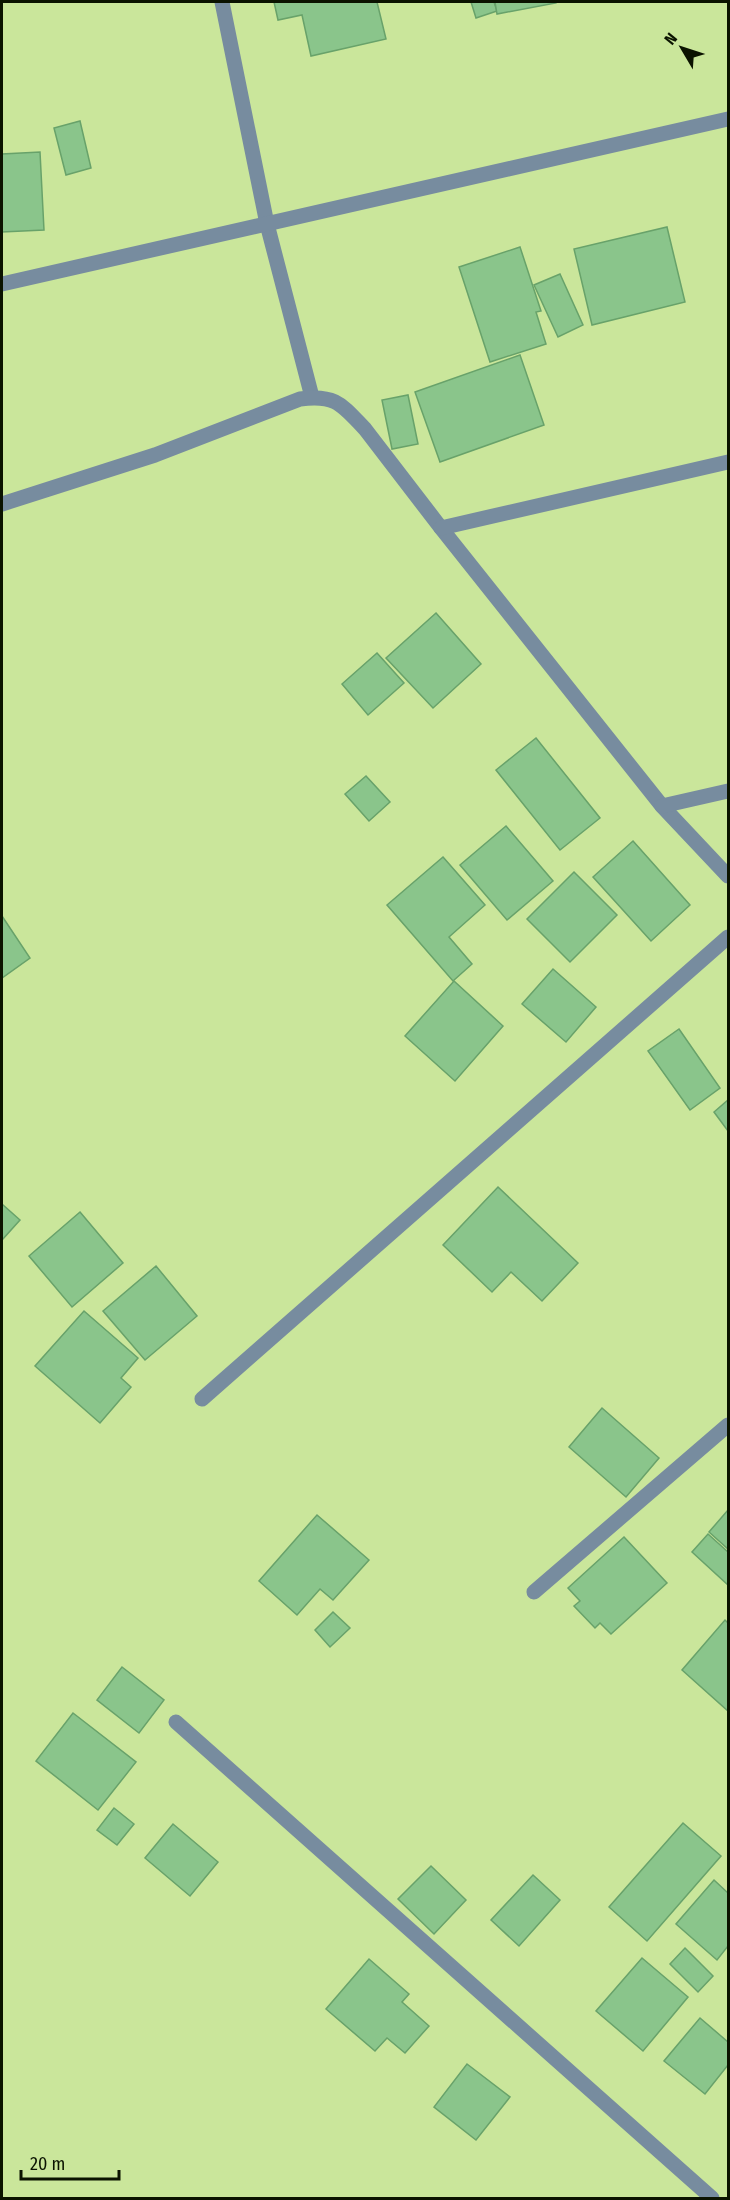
<svg xmlns="http://www.w3.org/2000/svg" width="730" height="2200" font-family="'Fira Sans Condensed',sans-serif">
<rect width="100%" height="100%" fill="#cae69b"/>
<!-- building -->
<g fill="#8ac58b" stroke="#68a26a" stroke-width="1.5">
<path d="M274,2h103l9,37 -75,17 -9,-41 -24,5z"/>
<path d="M471,2h23l3,9 -21,7z"/>
<path d="M495,2h61v1l-59,11z"/>
<path d="M80,121l11,47 -25,7 -12,-47z"/>
<path d="M40,152l4,78 -42,2v-78z"/>
<path d="M667,227l18,75 -93,23 -18,-76z"/>
<path d="M520,247l21,64 -5,1 10,32 -56,18 -31,-95z"/>
<path d="M560,274l23,51 -25,12 -24,-52z"/>
<path d="M520,355l24,70 -104,37 -25,-70z"/>
<path d="M408,395l10,49 -26,5 -10,-49z"/>
<path d="M436,613l45,51 -48,44 -47,-50z"/>
<path d="M377,653l27,30 -36,32 -26,-31z"/>
<path d="M536,738l64,80 -40,32 -64,-80z"/>
<path d="M366,776l24,26 -21,19 -24,-27z"/>
<path d="M506,826l47,55 -46,39 -47,-55z"/>
<path d="M633,841l57,64 -39,36 -58,-64z"/>
<path d="M443,857l42,48 -36,32 23,27 -19,17 -66,-76z"/>
<path d="M574,872l43,43 -47,47 -43,-43z"/>
<path d="M2,916l28,42 -28,20z"/>
<path d="M553,969l43,38 -30,35 -44,-38z"/>
<path d="M454,981l49,45 -48,55 -50,-45z"/>
<path d="M679,1029l41,59 -30,22 -42,-59z"/>
<path d="M728,1100v31l-14,-19z"/>
<path d="M498,1187l80,76 -36,38 -31,-29 -19,20 -49,-47z"/>
<path d="M2,1204l18,16 -18,20z"/>
<path d="M80,1212l43,51 -51,44 -43,-51z"/>
<path d="M156,1266l41,50 -52,44 -42,-49z"/>
<path d="M84,1311l54,47 -17,20 10,9 -31,36 -65,-57z"/>
<path d="M602,1408l57,50 -33,39 -57,-50z"/>
<path d="M728,1510v39l-19,-17z"/>
<path d="M317,1515l52,45 -36,40 -13,-11 -23,26 -38,-34z"/>
<path d="M708,1534l20,18v33l-36,-33z"/>
<path d="M624,1537l43,46 -56,51 -11,-11 -5,5 -21,-22 6,-5 -12,-13z"/>
<path d="M333,1612l17,16 -20,19 -15,-17z"/>
<path d="M725,1620l3,3v88l-46,-41z"/>
<path d="M122,1667l42,33 -25,33 -42,-33z"/>
<path d="M73,1713l63,49 -38,48 -62,-49z"/>
<path d="M114,1808l20,16 -17,21 -20,-15z"/>
<path d="M683,1823l38,33 -74,85 -38,-34z"/>
<path d="M173,1824l45,38 -28,34 -45,-38z"/>
<path d="M431,1866l35,34 -32,34 -36,-35z"/>
<path d="M533,1875l27,25 -41,46 -28,-26z"/>
<path d="M714,1880l14,13v53l-11,14 -41,-36z"/>
<path d="M685,1948l28,28 -15,16 -28,-28z"/>
<path d="M642,1958l46,39 -45,54 -47,-40z"/>
<path d="M369,1959l40,35 -7,8 27,24 -24,27 -18,-15 -12,13 -49,-42z"/>
<path d="M700,2018l28,24v23l-23,29 -41,-33z"/>
<path d="M467,2064l43,33 -34,43 -42,-33z"/>
</g>
<g fill="none" stroke-linecap="round" stroke-linejoin="round">
<!-- street -->
<g stroke="#778c9f" stroke-width="15">
<path d="M222,2l45,222 45,173"/>
<path d="M2,284l726,-165"/>
<path d="M2,504l153,-49 145,-56c36,-5 42,6 65,30l76,99 221,278 66,70"/>
<path d="M441,528l287,-66"/>
<path d="M662,806l66,-15"/>
<path d="M202,1399l526,-462"/>
<path d="M534,1592l194,-167"/>
<path d="M176,1722l536,476"/>
</g>
</g>
<!-- border -->
<rect width="730" height="2200" fill="none" stroke="#0b1300" stroke-width="6"/>
<!-- north arrow -->
<g transform="translate(682 48) rotate(309)" stroke="#cae69b" stroke-width="4.5" paint-order="stroke">
<path d="M0-4.5L10 22L0 15L-10 22Z" fill="#0b1300"/>
<text y="-9" font-size="16" font-weight="bold" text-anchor="middle" fill="#0b1300">N</text>
</g>
<!-- scale -->
<path d="M21 2170v9h98v-9" fill="none" stroke="#0b1300" stroke-width="3"/>
<text x="30" y="2170" font-size="18" fill="#0b1300" stroke="#cae69b" stroke-width="4.5" paint-order="stroke">20 m</text>
</svg>
